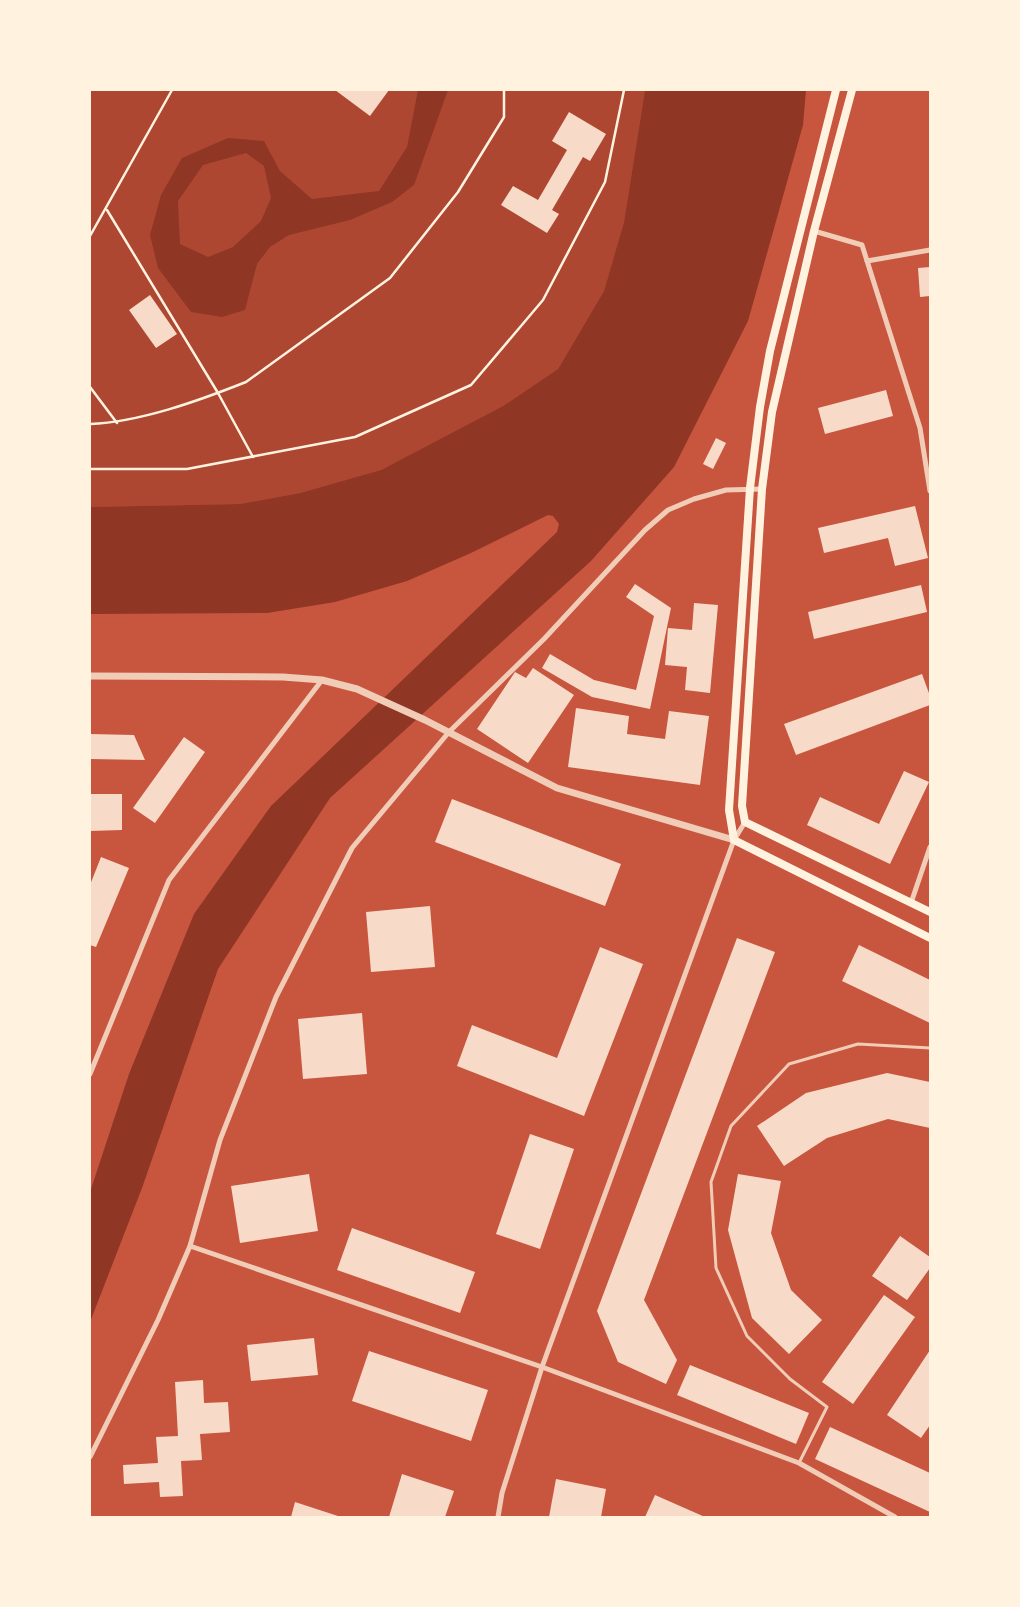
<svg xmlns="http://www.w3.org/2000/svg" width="1020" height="1607" font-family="'Fira Sans Condensed',sans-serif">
<rect width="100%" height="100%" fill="#c8553d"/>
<!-- green -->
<path fill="#ae4732" d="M90,90h555l-21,132 -20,69 -46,78 -55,37 -122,64 -81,23 -60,11 -150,3z"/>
<!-- water -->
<g fill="#8f3625" fill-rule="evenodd">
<path d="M418,90h30l-34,95 -22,17 -42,18 -61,15 -19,12 -13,17 -12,46 -23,7 -31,-5 -33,-44 -8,-33 11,-40 21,-37 46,-20 36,3 16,30 32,28 67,-8 28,-44zM246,153l18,13 7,32 -10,23 -28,26 -25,10 -28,-13 -2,-43 25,-36z"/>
<path d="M645,90h161l-3,35 -55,196 -74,146 -83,94 -261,237 -112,171 -76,219 -52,134v-130l39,-118 65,-160 77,-108 286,-274 2,-8 -6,-8 -5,-1 -77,38 -64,28 -72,21 -68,11 -177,1v-107l150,-3 60,-11 81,-23 122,-64 55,-37 46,-78 20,-69z"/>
</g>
<!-- building -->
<g fill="#f7dbc8">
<path d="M335,90h54l-19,26z"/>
<path d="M569,112l37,22 -16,27 -7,-4 -31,53 7,4 -12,19 -46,-28 12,-19 25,14 29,-50 -15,-9z"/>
<path d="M930,267v29l-10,1 -2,-29z"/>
<path d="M150,295l27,39 -21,14 -27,-38z"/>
<path d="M886,390l7,26 -68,18 -7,-26z"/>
<path d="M716,438l10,5 -13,26 -10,-5z"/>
<path d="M915,506l13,52 -33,8 -7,-28 -64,15 -6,-25z"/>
<path d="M635,584l36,24 -21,101 -58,-12 -50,-29 8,-14 44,26 42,10 18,-74 -28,-19z"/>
<path d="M921,585l6,27 -113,27 -6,-27z"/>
<path d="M694,603l24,2 -8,88 -25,-3 2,-23 -22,-2 3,-37 24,2z"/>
<path d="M533,668l41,27 -46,68 -51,-34 38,-57 11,6z"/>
<path d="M922,674l8,22v9l-134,50 -12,-31z"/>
<path d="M576,708l53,8 -2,18 38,5 4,-28 40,5 -9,69 -132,-18z"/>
<path d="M90,734l44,1 11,25 -55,-1z"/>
<path d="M184,737l21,15 -50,71 -22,-15z"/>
<path d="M904,771l25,11 -39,82 -83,-39 13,-28 59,27z"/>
<path d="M90,794h32v36l-32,1z"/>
<path d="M452,799l169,65 -16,42 -170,-64z"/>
<path d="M101,857l28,11 -33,79 -6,-2v-60z"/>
<path d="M430,906l5,61 -64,5 -5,-60z"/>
<path d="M737,938l38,14 -131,348 33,60 -11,24 -48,-22 -21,-51z"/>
<path d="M859,945l71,35v43l-88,-42z"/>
<path d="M600,947l43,17 -59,152 -127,-50 15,-41 85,33z"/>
<path d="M362,1013l5,61 -64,5 -5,-60z"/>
<path d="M887,1073l43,9v46l-42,-9 -61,19 -43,28 -27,-40 49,-33z"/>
<path d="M530,1134l44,15 -34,100 -44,-15z"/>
<path d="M309,1174l9,57 -78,12 -9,-57z"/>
<path d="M738,1174l43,7 -10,52 20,57 31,30 -33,34 -37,-36 -24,-88z"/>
<path d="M352,1228l123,44 -15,41 -123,-43z"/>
<path d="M900,1236l30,21v11l-23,32 -35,-24z"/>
<path d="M884,1295l31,22 -62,87 -31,-22z"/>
<path d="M314,1338l4,37 -67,6 -4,-36z"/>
<path d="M930,1350v75l-9,13 -34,-23z"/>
<path d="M369,1351l119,39 -17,51 -119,-40z"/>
<path d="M690,1365l119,48 -13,31 -119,-49z"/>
<path d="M203,1380l1,23 24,-1 2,30 -30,2 2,26 -21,1 2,35 -23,1 -1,-15 -35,2 -1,-19 35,-2 -2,-26 22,-1 -3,-54z"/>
<path d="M830,1427l100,46v39l-115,-53z"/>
<path d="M402,1474l52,17 -9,26h-56z"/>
<path d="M556,1479l50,10 -5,28h-52z"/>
<path d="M655,1495l50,22h-60z"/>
<path d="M295,1502l46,15h-50z"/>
</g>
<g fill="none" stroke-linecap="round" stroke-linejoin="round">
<!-- path -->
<g stroke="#fff3e0" stroke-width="2.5">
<path d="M107,210l111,183 35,64"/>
<path d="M90,236l82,-146"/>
<path d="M90,387l27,36"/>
<path d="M90,424c50,-2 108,-23 156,-42l144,-104 68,-86 46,-75v-27"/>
<path d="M90,469h97l168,-32 116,-52 72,-85 62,-118 19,-92"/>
</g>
<!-- service -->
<path stroke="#f1ccb7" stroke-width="3" d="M799,1463l28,-56 -37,-28 -43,-43 -31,-68 -5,-86 20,-56 58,-62 69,-20 72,4"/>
<!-- minor -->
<g stroke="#f1ccb7" stroke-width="5">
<path d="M814,231l48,14 58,183 10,63"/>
<path d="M867,261l63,-11"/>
<path d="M911,903l19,-56"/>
<path d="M90,1074l79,-194 153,-200"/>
<path d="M190,1246l352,121 257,96 96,54"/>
<path d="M90,1457l68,-137 32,-74 30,-106 56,-143 76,-149 97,-116 95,-93 101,-109 23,-20 26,-11 32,-9 36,-1"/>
<path d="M498,1517l4,-24 40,-126 192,-527 11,-18"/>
</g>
<!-- tertiary -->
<path stroke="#f1ccb7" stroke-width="7" d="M90,676l193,1 39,3 35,9 68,31 132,68 177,52"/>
<!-- secondary -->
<g stroke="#fff3e0" stroke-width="8">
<path d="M836,90l-66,261 -10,56 -10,81 -21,322 5,30 196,98"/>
<path d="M852,90l-38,141 -42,181 -10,77 -20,317 3,16 185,90"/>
</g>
</g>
<!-- border -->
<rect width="1020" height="1607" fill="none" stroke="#fff3e0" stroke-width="182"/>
</svg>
